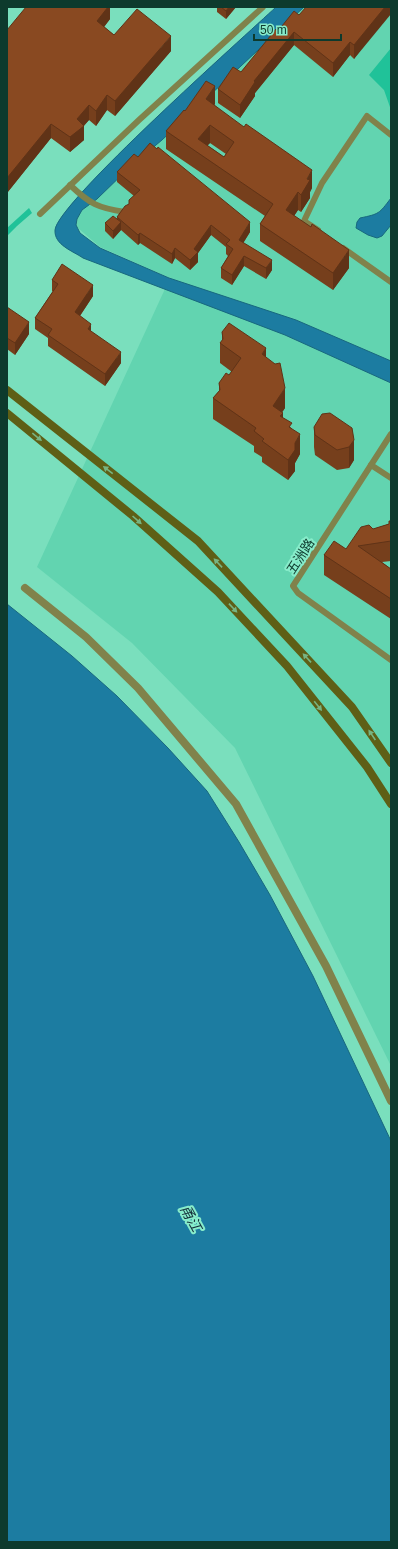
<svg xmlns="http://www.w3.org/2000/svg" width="398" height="1549" font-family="Helvetica,'Noto Sans SC',sans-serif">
<rect width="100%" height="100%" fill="#7adfbd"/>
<!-- built -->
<path fill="#62d4b0" d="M291,7h100v1059l-156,-318 -103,-105 -95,-76 133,-289 -70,-31 -29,-25 19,-30z"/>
<!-- green -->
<g fill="#20c299">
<path d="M391,48v62l-7,-20 -15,-15z"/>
<path d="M29,208l3,5 -15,13 -10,10v-8z"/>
</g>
<!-- water -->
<g fill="#1c7ca1" stroke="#18687e">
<path d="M276,7h28l-142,133 -30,25 -35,34 -15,11 -5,9 -1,6 4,8 20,15 69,30 127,42 95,41v22l-106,-48 -202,-77c-10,-7 -29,-13 -28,-28 2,-27 190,-194 221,-223z"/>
<path d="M391,198v27l-9,11 -5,2 -9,-3 -12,-7 1,-6 3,-4c19,-4 19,-4 31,-20z"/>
<path d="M7,604l65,52 45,40 51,52 39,43 32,51 31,53 43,81 78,165v401h-384z"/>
</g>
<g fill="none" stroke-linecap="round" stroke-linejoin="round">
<!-- lane -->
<g stroke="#80824b" stroke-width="6">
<path d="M70,185c20,19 28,23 55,27"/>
<path d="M40,214l99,-94 124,-113"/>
<path d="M318,230l-14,-9 18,-38 45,-67 24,19"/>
<path d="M343,248l48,34"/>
<path d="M391,434l-98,152 5,7 93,67"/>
<path d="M371,465l20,13"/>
</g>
<!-- street -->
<path stroke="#80824b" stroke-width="8" d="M25,588l61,49 52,51 98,116 90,162 65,135"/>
<!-- secondary -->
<g stroke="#5e5f16" stroke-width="8">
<path d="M7,390l191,151 154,166 39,56"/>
<path d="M7,413l126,103 85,76 69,74 80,101 24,37"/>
</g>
</g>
<!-- wall -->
<g fill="#763f1c" fill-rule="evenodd">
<path d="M110,7v12l-6,8 10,8 57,16 -56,65 -8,-6 -11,16 -7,-6 -5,6v14l-14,12 -19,-14 -44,55v-163z"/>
<path d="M217,7h19l-10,12 -9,-7z"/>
<path d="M391,7l-37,52 -4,-4 -17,22 -39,-32 -39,48v3l-15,22 -22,-15v-14l23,-17 37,-41 21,-16z"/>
<path d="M215,104l-1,1 98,83 -2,4v6l-9,14 -3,-2 -4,6 55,52 -16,22 -73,-49v-17l5,-8 -99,-67v-18l19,-20zM210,143l16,11 -2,3 -17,-12z"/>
<path d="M117,172l133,60 -7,11 29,27 -6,9 -22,-13 -12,19 -11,-7v-10l7,-12 -2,-2v-7l-15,-12 -13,18v9l-8,8 -15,-12 -3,6 -32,-21 -2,2 -17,-15 -8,9 -8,-8v-8l12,-3v-3l12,-13 5,-8 -17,-14z"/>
<path d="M52,280l41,16 -13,20 11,15 30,32 -16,23 -57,-40v-8l-13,-9v-11l18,-27h-1z"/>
<path d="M7,307l22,27 -14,21 -8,-6z"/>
<path d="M222,332l44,25 19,51 -3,4 1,6 9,11 8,25 -5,9v8l-7,9 -26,-18v-5l-8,-5v-6l-41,-27v-21l6,-7v-8l10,-8 3,-3 -12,-9v-20l2,-2z"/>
<path d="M314,427l38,1 2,32 -5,8 -12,2 -22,-15 -1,-8z"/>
<path d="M389,521h2v40l-9,1 9,7v50l-67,-44v-20l22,-6 27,-20 16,-5z"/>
</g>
<!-- shaded-wall -->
<g fill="#603317">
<path d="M108,7h2v12l-13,17v-15z"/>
<path d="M229,7h7l-10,12v-8z"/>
<path d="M385,7h6v7l-37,45v-14z"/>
<path d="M294,32v13l-39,48v3l-15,22v-13l14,-24z"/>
<path d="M171,36v15l-56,65v-15z"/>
<path d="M350,42v13l-17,22v-14z"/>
<path d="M215,86v18l-9,13v-18z"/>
<path d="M107,95v15l-11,16v-15z"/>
<path d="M89,105v15l-6,6h1v14l-14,12v-15l7,-18z"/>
<path d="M51,124v14l-44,55v-15z"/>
<path d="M210,125v18l-10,11 -2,-15z"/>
<path d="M312,170v18l-2,4v6l-9,14v-17l6,-16z"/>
<path d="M298,192v18l-12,18v-18z"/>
<path d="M121,222v8l-8,9v-8z"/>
<path d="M250,222v10l-11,18v-10z"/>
<path d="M211,225v10l-13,18v9l-8,8v-10l4,-11z"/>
<path d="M140,233v10l-2,2v-10z"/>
<path d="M175,248v10l-3,6v-10z"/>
<path d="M349,250v18l-16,22v-17z"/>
<path d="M244,256v10l-12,19v-10z"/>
<path d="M272,260v10l-6,9v-11z"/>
<path d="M93,285v11l-18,27v-11z"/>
<path d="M29,322v12l-14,21v-12z"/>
<path d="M91,324v11l-3,-6z"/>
<path d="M266,348v20l-4,-14z"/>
<path d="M121,352v11l-16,23v-12z"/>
<path d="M285,388v20l-12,18v-20z"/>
<path d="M283,413v20l-3,-17z"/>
<path d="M300,434v20l-5,9v8l-7,9v-20l7,-17z"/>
<path d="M354,440v20l-5,8v-21z"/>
</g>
<!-- building -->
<g fill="#894921" stroke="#603317" fill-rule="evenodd">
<path d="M26,7h82l-11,14 17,14 23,-26 34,27 -56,65 -8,-6 -11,16 -7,-6 -12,14 7,7 -14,11 -19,-13 -44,54v-148z"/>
<path d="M221,7h8l-3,4z"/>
<path d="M306,7h79l-31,38 -4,-3 -17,21 -39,-31 -40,49 1,1 -15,23 -22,-16 15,-22 8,5 35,-43 2,2 16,-20 5,4z"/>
<path d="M206,81l9,5 -9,13 38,28 2,-3 66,46 -5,9 3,1 -9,15 -3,-3 -12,18 25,17 1,-3 37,26 -16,23 -73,-49 13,-20 -107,-73 18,-21 1,1zM210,125l24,17 -10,15 -26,-18z"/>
<path d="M150,143l7,6 1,-2 92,75 -11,18 33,20 -6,8 -22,-12 -12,19 -11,-7 12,-19 -7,-5 4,-4 -19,-15 -17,24 4,3 -8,8 -15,-12 -3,6 -32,-21 -2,2 -21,-18 8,-11 4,-2v-4l11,-10 -23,-18 17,-18 4,3z"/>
<path d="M113,216l8,6 -8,9 -8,-8z"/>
<path d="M62,264l31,21 -18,27 16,12 -3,5 33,23 -16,22 -57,-39 4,-6 -17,-11 23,-34 -6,-4z"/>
<path d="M7,307l22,15 -14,21 -8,-5z"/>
<path d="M229,323l37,25 -4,6 13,10 5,-1 5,25 -12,18 10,7 -3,3 12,7 -3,4 11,7 -5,9v7l-7,10 -26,-19 2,-2 -10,-8 2,-3 -43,-30 7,-8 -1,-7 7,-10 3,2 12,-17 -21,-15 3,-4 -1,-7z"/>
<path d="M330,413l22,15 2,12 -5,7 -12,3 -22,-15 -1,-8 8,-13z"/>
<path d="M389,521h2v20l-33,5 33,23v30l-67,-44 10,-14 12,8 15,-22 8,-2 4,4 16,-5z"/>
</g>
<!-- one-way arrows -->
<defs><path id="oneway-solid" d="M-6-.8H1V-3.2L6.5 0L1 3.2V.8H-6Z"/></defs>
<g fill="#77b482">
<use href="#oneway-solid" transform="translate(37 437) rotate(39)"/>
<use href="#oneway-solid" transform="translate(108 470) rotate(-142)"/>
<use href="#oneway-solid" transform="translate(137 520) rotate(42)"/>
<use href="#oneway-solid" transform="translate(218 563) rotate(-133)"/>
<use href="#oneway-solid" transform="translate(233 608) rotate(47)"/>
<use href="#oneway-solid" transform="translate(307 658) rotate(-133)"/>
<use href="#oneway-solid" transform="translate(318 706) rotate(51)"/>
<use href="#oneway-solid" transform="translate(372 735) rotate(-124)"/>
</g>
<g text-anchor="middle" stroke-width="4" stroke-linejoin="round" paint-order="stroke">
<!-- street labels -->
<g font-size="13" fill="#0d3a2d" stroke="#87ecca">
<text transform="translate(300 556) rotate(-57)" y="5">五洲路</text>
</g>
<!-- water labels -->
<g font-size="14" font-style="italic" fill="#132e3a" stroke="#87ecca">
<text transform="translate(191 1218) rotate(61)" y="5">甬江</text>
</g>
</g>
<!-- border -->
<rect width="398" height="1549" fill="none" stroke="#0d3a2d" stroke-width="16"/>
<!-- scale -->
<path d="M254 34v6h87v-6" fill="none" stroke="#0d3a2d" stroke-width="2"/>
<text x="260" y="34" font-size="12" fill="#0d3a2d" stroke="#87ecca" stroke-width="3" paint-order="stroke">50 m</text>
</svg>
